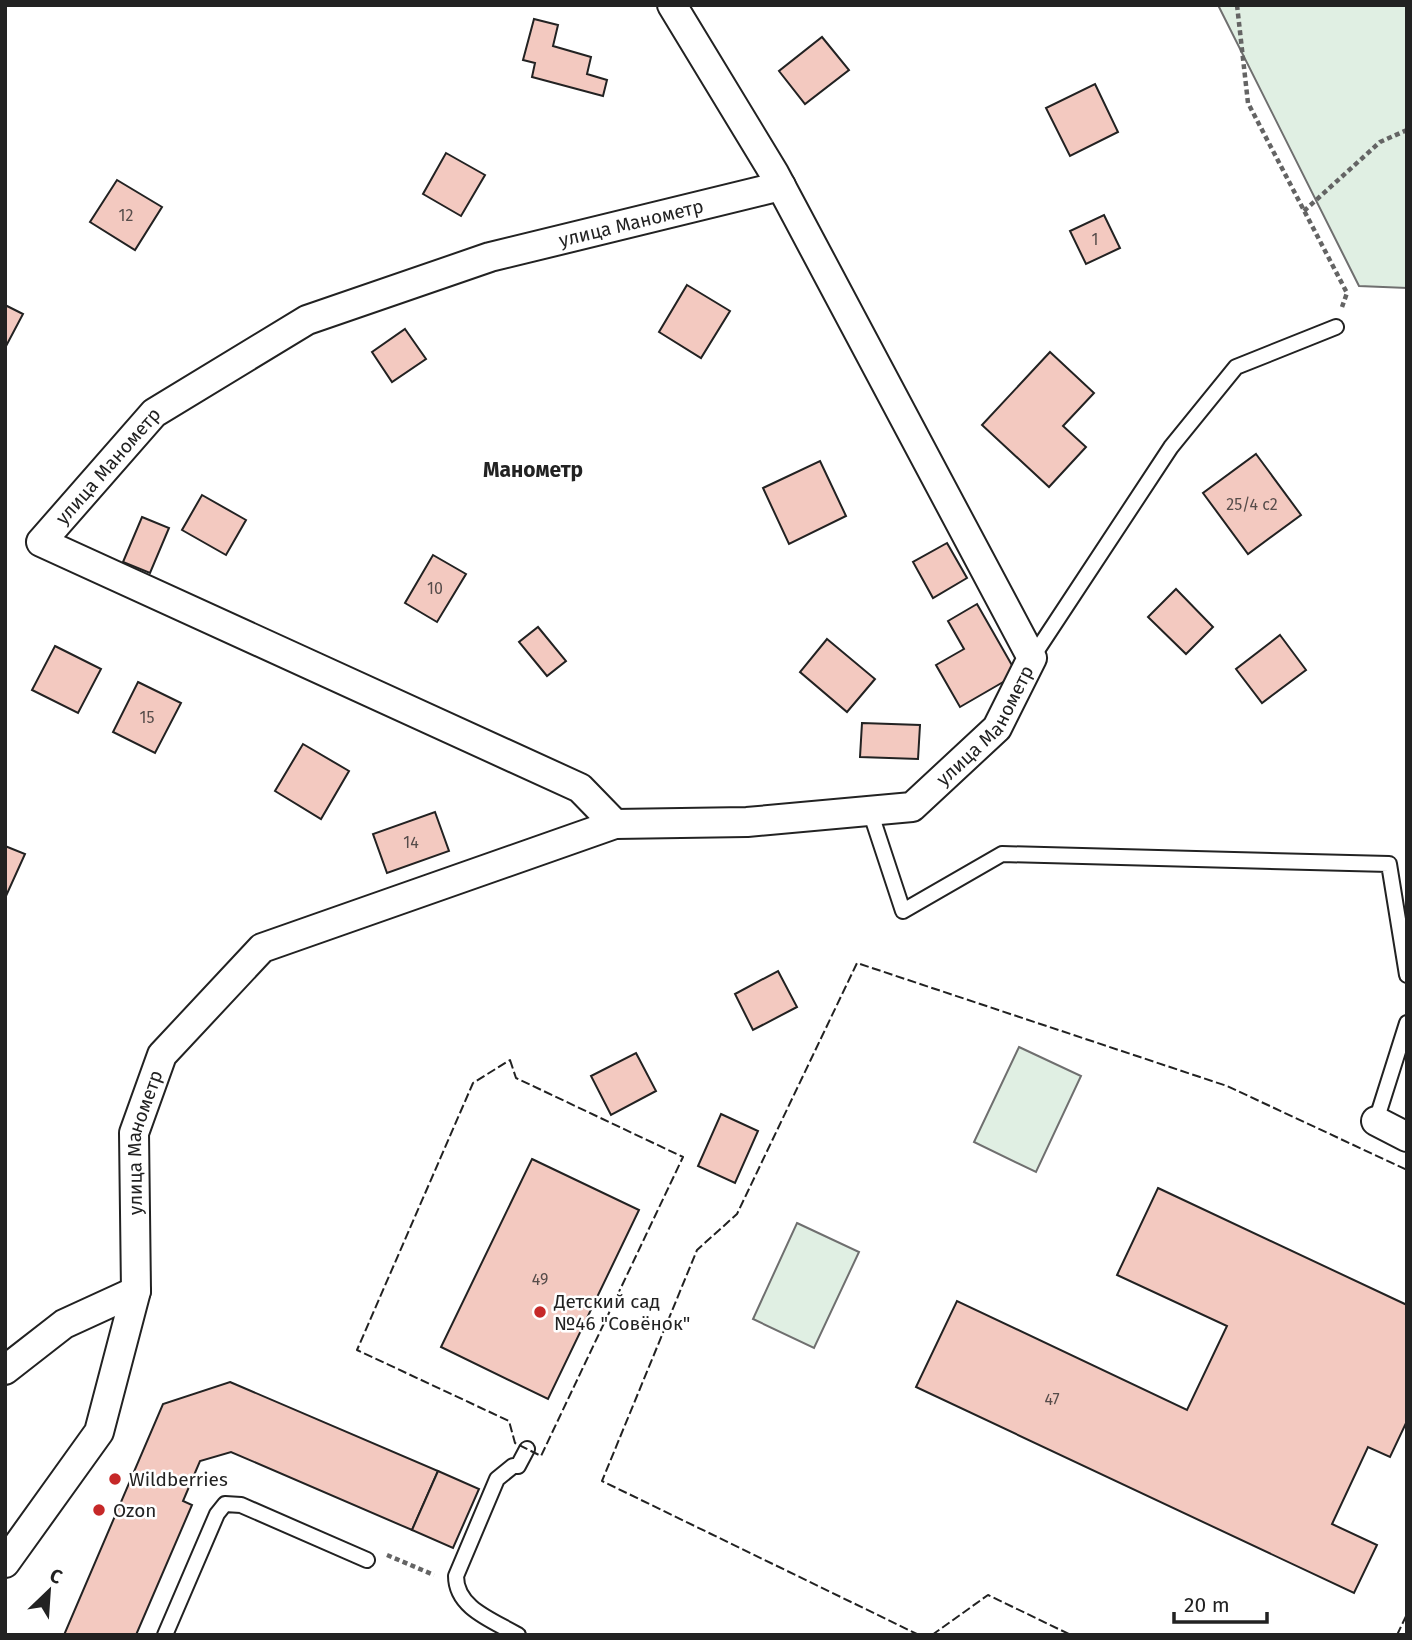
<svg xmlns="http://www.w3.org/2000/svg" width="1412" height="1640" font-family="'Fira Sans',sans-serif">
<rect width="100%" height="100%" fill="#fff"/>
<!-- green -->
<g fill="#e0efe3" stroke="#6f6f6f" stroke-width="2">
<path d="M1218,5h189v283l-48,-2z"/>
<path d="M1019,1047l62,29 -45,96 -62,-30z"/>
<path d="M797,1223l62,29 -45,96 -61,-29z"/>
</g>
<!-- building -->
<g fill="#f3c9c0" stroke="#222" stroke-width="2">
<path d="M534,19l24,6 -5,21 38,11 -4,17 20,6 -4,16 -71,-19 3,-14 -12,-3z"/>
<path d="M822,37l27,33 -44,34 -26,-33z"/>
<path d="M1095,84l23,48 -48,24 -24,-48z"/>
<path d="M446,153l39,22 -24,41 -38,-22z"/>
<path d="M117,180l45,27 -27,43 -45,-28z"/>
<path d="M1104,215l16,33 -34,16 -16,-33z"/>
<path d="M687,285l43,26 -29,47 -42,-26z"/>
<path d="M5,305l18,9 -18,34z"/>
<path d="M405,329l21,30 -34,23 -20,-30z"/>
<path d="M1050,352l44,41 -31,33 23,21 -37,40 -67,-62z"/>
<path d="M1256,454l45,61 -53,39 -45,-61z"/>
<path d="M820,461l26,55 -57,28 -26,-56z"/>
<path d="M202,495l44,25 -20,35 -44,-25z"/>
<path d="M142,517l27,11 -19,45 -27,-11z"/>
<path d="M947,543l20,35 -34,20 -20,-36z"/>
<path d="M433,555l33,19 -29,48 -32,-19z"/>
<path d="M1176,589l37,38 -27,27 -38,-37z"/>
<path d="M977,604l40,70 -57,33 -24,-42 28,-16 -16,-28z"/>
<path d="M538,627l28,34 -19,15 -28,-34z"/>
<path d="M1280,635l26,35 -44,33 -26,-34z"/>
<path d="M827,639l48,40 -28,33 -47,-40z"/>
<path d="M55,646l46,23 -23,44 -46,-23z"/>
<path d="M138,682l43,21 -26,50 -42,-21z"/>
<path d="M862,723l58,2 -2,34 -58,-2z"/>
<path d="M303,744l46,27 -28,48 -46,-28z"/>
<path d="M435,812l14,39 -62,22 -14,-39z"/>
<path d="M5,846l20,8 -19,42h-1z"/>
<path d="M778,971l19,36 -44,23 -18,-36z"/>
<path d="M636,1053l20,38 -45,24 -20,-39z"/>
<path d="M721,1114l37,17 -23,52 -37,-17z"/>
<path d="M532,1159l107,51 -91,189 -107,-52z"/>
<path d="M1158,1188l249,117v116l-17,36 -22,-10 -36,77 45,21 -23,48 -438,-206 41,-86 230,109 40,-84 -110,-51z"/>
<path d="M230,1382l208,89 -26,59 -181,-78 -31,9 -17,40 9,4 -56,130h-72l99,-231z"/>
<path d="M438,1471l41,18 -26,59 -41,-18z"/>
</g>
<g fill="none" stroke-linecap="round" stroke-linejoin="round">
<defs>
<g id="lane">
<path d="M1032,658l139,-211 65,-80 100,-40"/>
<path d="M870,811l33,100 99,-57 387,10 18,111"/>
<path d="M1376,1121l31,-98"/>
<path d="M165,1635l52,-121 8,-10 16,1 126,55"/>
<path d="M518,1635c-26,-15 -62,-27 -62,-59l41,-97 16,-13h5l9,-17"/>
</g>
<g id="street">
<path id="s1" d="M615,824l-35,-36 -539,-246 113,-129 153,-93 183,-63 291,-71"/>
<path d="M1376,1121l31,16"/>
<path d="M5,1370l59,-46 72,-33"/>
<path id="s2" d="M5,1563l94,-131 37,-141 -2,-158 28,-78 100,-107 353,-124 132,-2 165,-15 85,-79 35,-70 -258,-485 -102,-168"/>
</g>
</defs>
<!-- lane casing -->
<use href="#lane" stroke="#222" stroke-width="18"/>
<!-- street casing -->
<use href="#street" stroke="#222" stroke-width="32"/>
<!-- path -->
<g stroke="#646464" stroke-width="4.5" stroke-dasharray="5 3.5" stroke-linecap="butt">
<path d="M1237,5l11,98 99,190 -5,14"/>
<path d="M1304,211l76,-69 27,-12"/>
<path d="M387,1555l47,20"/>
</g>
<!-- lane -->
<use href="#lane" stroke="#fff" stroke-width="14"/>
<!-- street -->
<use href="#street" stroke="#fff" stroke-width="28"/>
<!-- fence -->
<g stroke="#222" stroke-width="2" stroke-dasharray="9 3.5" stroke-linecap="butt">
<path d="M510,1060l6,18 167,79 -142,299 -26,-13 -6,-22 -152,-71 116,-267z"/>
<path d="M919,1635l-317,-154 95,-231 40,-36 120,-251 370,123 180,84"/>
<path d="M932,1635l56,-40 83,40"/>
<path d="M1397,1635l10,-21"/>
</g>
</g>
<!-- markers -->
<g fill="#c62828" stroke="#fff" stroke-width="2.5">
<circle cx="540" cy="1312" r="7"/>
<circle cx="115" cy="1479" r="7"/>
<circle cx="99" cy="1510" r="7"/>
</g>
<g text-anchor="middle" stroke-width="5" stroke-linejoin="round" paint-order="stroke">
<!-- number labels -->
<g font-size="16" fill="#564c4a">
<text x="126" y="221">12</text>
<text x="1095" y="245">1</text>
<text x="1252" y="510">25/4 с2</text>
<text x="435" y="594">10</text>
<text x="147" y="723">15</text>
<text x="411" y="848">14</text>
<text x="540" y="1285">49</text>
<text x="1052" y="1405">47</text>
</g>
<!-- street labels -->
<g font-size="19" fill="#222" stroke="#fff">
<text dy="7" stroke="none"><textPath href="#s1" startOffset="1332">улица Манометр</textPath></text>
<text dy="7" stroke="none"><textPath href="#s1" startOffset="744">улица Манометр</textPath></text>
<text dy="7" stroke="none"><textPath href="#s2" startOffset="1477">улица Манометр</textPath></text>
<text dy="7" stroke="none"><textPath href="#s2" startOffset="457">улица Манометр</textPath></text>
</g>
<!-- poi labels -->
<g font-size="19" fill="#222" stroke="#fff" text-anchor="start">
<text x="554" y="1308">Детский сад<tspan x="554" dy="22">№46 "Совёнок"</tspan></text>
<text x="129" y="1486">Wildberries</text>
<text x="113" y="1517">Ozon</text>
</g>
<!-- neighbourhood labels -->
<g font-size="21" font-weight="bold" fill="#222" stroke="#fff">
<text x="533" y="477">Манометр</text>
</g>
</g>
<!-- border -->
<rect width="1412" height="1640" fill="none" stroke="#222222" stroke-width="14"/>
<!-- north arrow -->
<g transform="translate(49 1591) rotate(25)" stroke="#ffffff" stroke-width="5" paint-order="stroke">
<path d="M0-5L12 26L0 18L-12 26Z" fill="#222222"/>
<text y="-10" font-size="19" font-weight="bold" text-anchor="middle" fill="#222222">С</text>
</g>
<!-- scale -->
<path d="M1174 1612v10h93v-10" fill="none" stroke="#222222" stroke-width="3.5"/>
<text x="1184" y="1612" font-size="21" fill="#222222" stroke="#ffffff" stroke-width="5" paint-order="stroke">20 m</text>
</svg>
